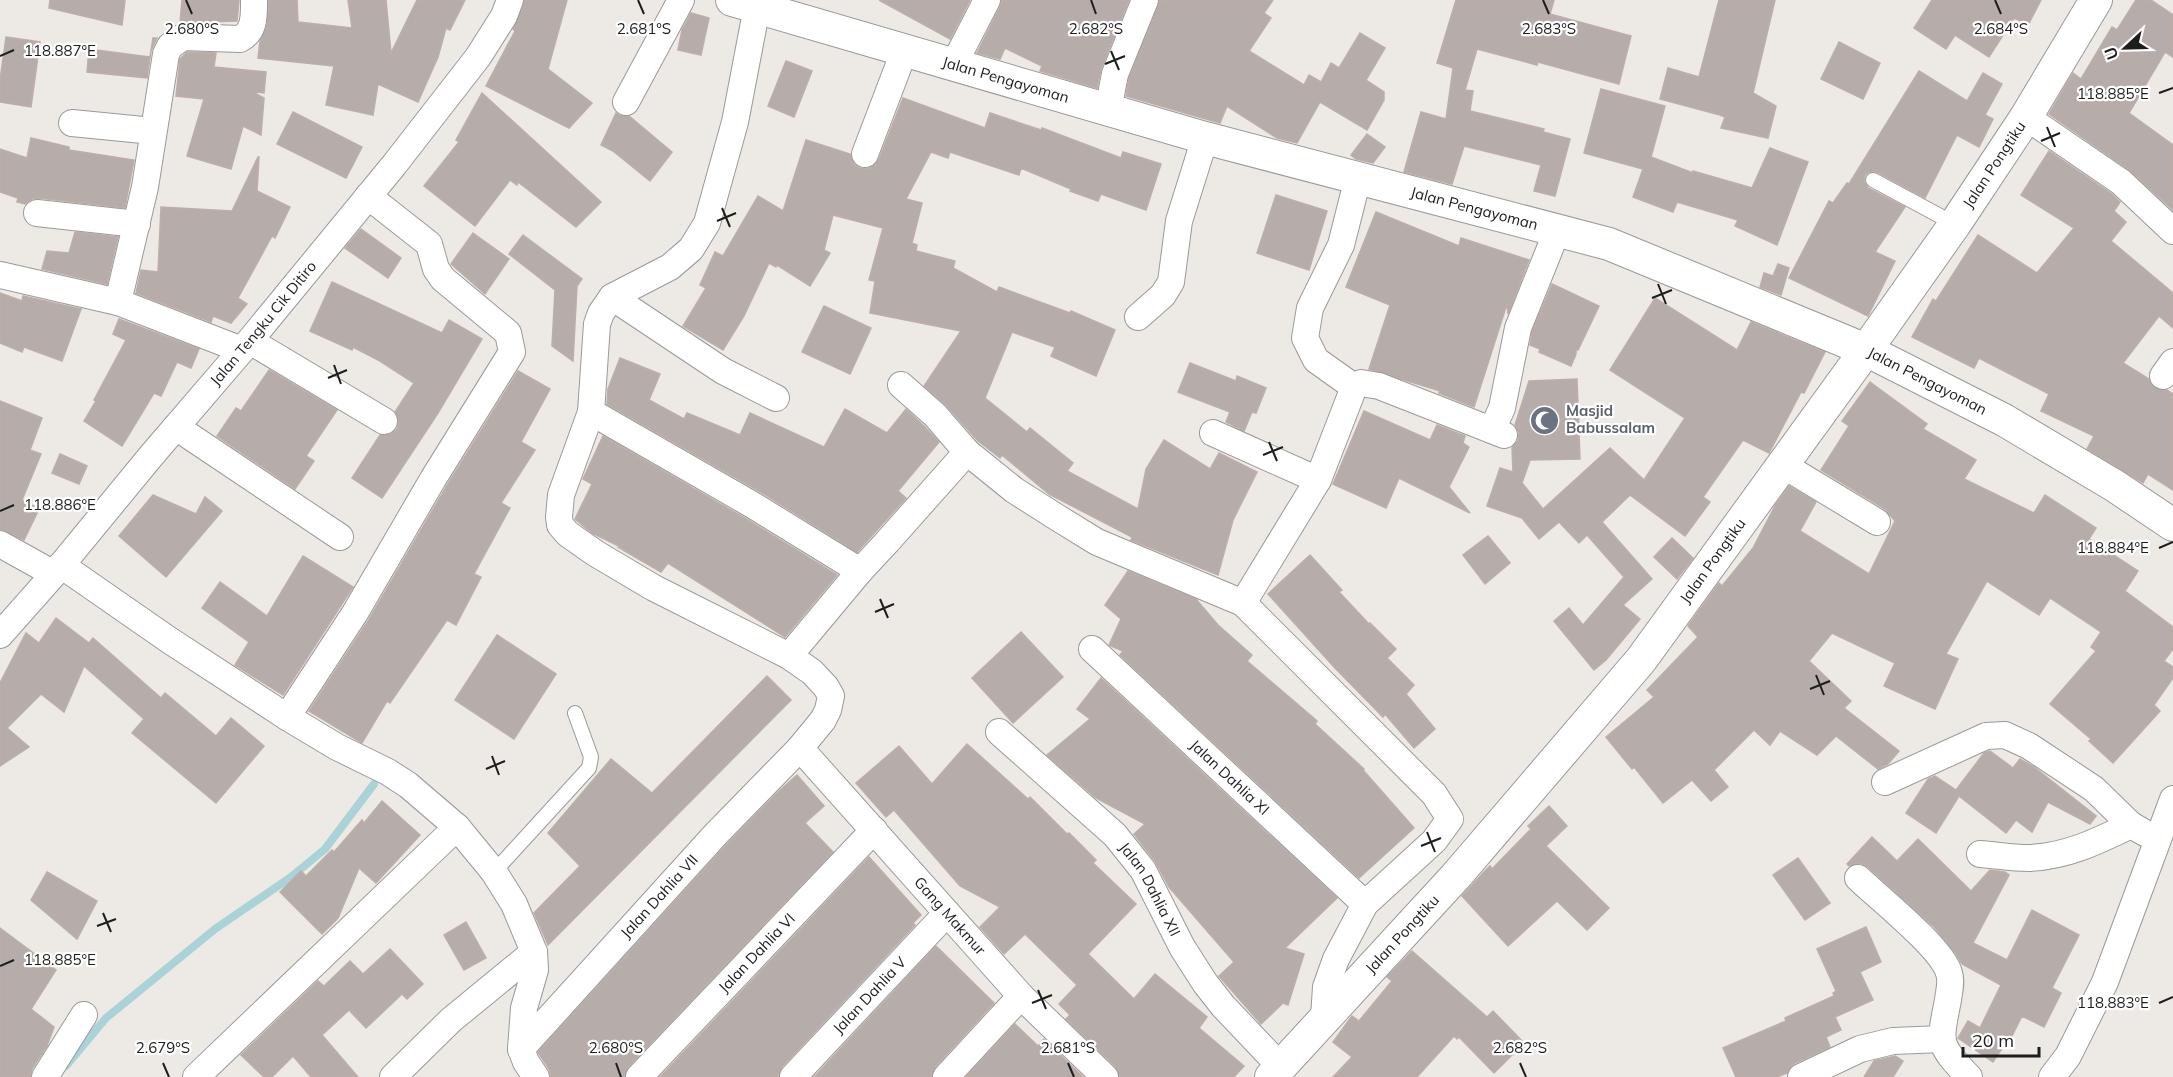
<svg xmlns="http://www.w3.org/2000/svg" width="2173" height="1077" font-family="Mulish,sans-serif">
<rect width="100%" height="100%" fill="#ede9e4"/>
<g fill="none" stroke-linecap="round" stroke-linejoin="round">
<!-- stream -->
<path stroke="#a9d3d6" stroke-width="8" d="M66,1066l40,-48 109,-89 76,-52 34,-28 49,-65"/>
</g>
<!-- building -->
<g fill="#b6adaa" stroke="#bdaea8" stroke-width="1.5">
<path d="M50,0h75l-3,25 -73,-17z"/>
<path d="M182,0h57l-2,21 -57,2z"/>
<path d="M269,0h28l1,22 54,6 -4,-28h38l5,53 26,-53h48l-15,30 -4,-2 -8,29 -20,45 -40,-18 -5,31 -47,-10 8,-39 -76,-8 2,-17 7,-16z"/>
<path d="M525,0h42l-19,69 44,34 -23,25 -83,-42 29,-55 -2,-2z"/>
<path d="M879,0h91l-20,39z"/>
<path d="M1002,0h127l-28,69 -4,19 -57,-17 2,-5 -37,-18 -5,11 -23,-6 23,-46z"/>
<path d="M1160,0h113l-9,13 7,5 -22,33 55,34 5,-10 12,7 10,-19 8,5 21,-35 25,15 -19,32 18,12v8l-17,30 -47,-28 -23,41 -20,-5 -50,-32 -7,17 -94,-27 3,-18z"/>
<path d="M1456,0h98l-4,14 81,22 -12,48 -81,-22 -1,3 -60,-16 -12,41 8,1 -3,20 74,18 -1,3 27,7 -15,57 -21,-5 7,-26 -77,-19 -12,38 -48,-12 17,-60 25,7 7,-51 -16,-5z"/>
<path d="M1719,0h56l-22,93 23,13 -8,32 -47,-10 4,-11 -5,-2 -60,-16 8,-31 31,9z"/>
<path d="M1932,0h109l-13,25 -14,-7 -25,39 -34,-22 -9,14 -32,-21z"/>
<path d="M2136,0h15l22,15v42l-8,-5 -36,61 44,32v65l-44,-40 -80,-56 24,-41 8,6 31,-52 5,3z"/>
<path d="M691,13l18,5 -8,37 -23,-5 4,-20z"/>
<path d="M6,37l34,5 -9,65 -31,-5v-22z"/>
<path d="M153,38h4l-6,13 -4,27 -60,-6 2,-23 61,8z"/>
<path d="M1839,42l41,21 -17,36 -42,-20z"/>
<path d="M187,52l29,1 -2,14 52,5 -2,21 -7,-1 -1,2 8,4 -3,37 -18,-9 -12,43 -44,-13 17,-57 -28,-3 4,-37z"/>
<path d="M786,61l26,10 -18,46 -26,-11z"/>
<path d="M1919,71l48,30 16,-28 19,11 -17,31 8,4 -14,28 -22,-12 -32,63 -48,-26h-8l-4,3 -1,6 4,7 37,19 -30,45 20,9 -27,55 -79,-38 40,-77 4,2 14,-20 2,1z"/>
<path d="M1601,89l64,17 -14,51 42,16v-2l59,17 18,-40 38,14 -31,83 -42,-19 3,-6 -61,-18 -4,10 -40,-15 10,-28 -59,-16z"/>
<path d="M482,93l119,109 -25,25 -58,-45 -1,3 -7,-5 -35,46 -51,-40 35,-44 -3,-2z"/>
<path d="M903,98l82,30 5,-15 51,17 1,-2 79,30 2,-6 38,12 -15,46 -45,-16 -3,7 -28,-10 1,-2 -50,-21 -2,7 -69,-23 -2,6 -17,-6 -25,47 16,4 -10,40 5,2 -1,6 39,10 -2,7 44,24 2,-5 71,26 1,-2 44,19 -19,46 -45,-20 4,-9 -43,-15 -27,66 42,34 3,-4 43,35 -6,8 71,38 8,-40 18,-29 46,29 9,-16 38,19 -24,48 -15,55 -87,-35 1,-3 -83,-43 -47,-39 -2,3 -23,-18 -31,-35 -22,-19 37,-55 -91,-18 5,-32 -6,-1 14,-52 -50,-13 -9,35 6,3 -20,33 -33,-21 -1,2 -7,-4 -25,53 -21,34 -40,-24 23,-38 -6,-3 15,-33 8,4 35,-60 25,15 23,-71 44,14 4,10 6,4 8,1 7,-4 4,-6z"/>
<path d="M293,112l69,35 -16,31 -69,-34z"/>
<path d="M616,113l3,2 10,1 43,36 -22,29 -37,-30 -12,-6z"/>
<path d="M1367,134l18,13 -12,16 -17,-4 -5,-4z"/>
<path d="M31,138l38,9v3l65,10 -9,48 -86,-10 -7,1 -7,5 -8,-2 1,-4 -18,-6v-43l27,9z"/>
<path d="M2049,151l63,43 8,8 -6,9 12,11 -15,19 62,52v35l-14,-12 -36,47 26,16 6,9 12,2 6,4v96l-25,-16 -5,9 -56,-34 7,-13 -53,-25 8,-17 -70,-36 -5,10 -62,-31 21,-38 3,2 42,-66 59,38 37,-45 -53,-33z"/>
<path d="M258,157h1l-2,34 33,16 -15,31 -3,-2 -34,62 9,6 -16,19 -18,-7 -2,6 -75,-29 5,-23 17,2 3,-65 71,4z"/>
<path d="M1276,195l51,16 -18,59 -52,-17z"/>
<path d="M1376,212l83,34 2,-8 68,22 -21,54 -1,-10 -33,103 -35,-14 1,-2 -71,-22 21,-64 -44,-18z"/>
<path d="M361,229l40,29 -13,20 -43,-30z"/>
<path d="M75,232l43,5 -11,47 -65,-15 5,-18 22,2z"/>
<path d="M473,233l36,26 -24,35 -34,-30z"/>
<path d="M523,235l59,44 -5,7 -4,75 -21,-15 3,-56 -46,-36z"/>
<path d="M1778,264l11,4 -8,27 -21,-8 4,-14 9,3z"/>
<path d="M332,282l110,51 7,-13 33,19 -44,74 -56,85 -30,-20 28,-43 11,-1 6,-5 2,-8 -4,-9 19,-29 -34,-22 -27,-14 -1,3 -42,-19z"/>
<path d="M1552,284l47,22 -21,44 -2,-1v5l-5,12 -32,-14 1,-3 -10,-4 2,-13z"/>
<path d="M0,293l22,8 1,-5 58,13 -19,52 -38,-14 -2,5 -22,-9z"/>
<path d="M1655,298l82,52 14,-28 74,30 -21,41 -3,-1 -32,61 -26,-13 -40,57 7,5 -25,34 -55,-41 -28,27 50,57 -29,26 17,14 -34,41 -12,10 -40,-49 15,-13 14,17 41,-48 -37,-42 -8,8 -20,-21 -20,17 -17,-21 -35,-12 13,-38 13,4 -1,-25 6,-6 1,-8 -4,-8 14,-44 48,-2 3,80 -50,1 -8,23 21,26 67,-61 34,32 41,-62 -75,-48z"/>
<path d="M824,306l47,22 -21,46 -48,-22z"/>
<path d="M119,319l80,30 -8,19 -14,-6 -16,34 -7,-3 -32,53 -38,-25 12,-20 -2,-1 32,-60 -13,-6z"/>
<path d="M620,358l40,16 -11,26 35,19 3,-6 53,22 10,-22 74,34 21,-38 42,24 19,-24 18,17 15,16 -41,49 8,7 -49,54 -98,-61 -152,-87 1,-15z"/>
<path d="M1190,363l46,18 1,-5 29,12 -10,25 -4,-1 -8,19 -18,-9 4,-10 -52,-20z"/>
<path d="M269,370l68,40 -31,46 8,5 -19,28 -78,-53 19,-28 5,3z"/>
<path d="M518,371l32,18 -29,53 14,8 -34,53 9,5 -36,66 7,3 -25,48 -9,-5 -57,83 -3,-2 -25,42 -53,-32 59,-90 78,-134z"/>
<path d="M1870,382l57,42 -4,5 53,31 -12,19 70,34 11,-18 51,33 -7,11 49,32 -13,20 48,36v22l-9,12 9,6v11l-19,27 6,6 -47,52 -24,-22 2,-2 -41,-35 46,-53 -5,-4 10,-15 -51,-34 -11,17 -52,-34 -41,73 12,5 -23,50 -51,-23 11,-23 -63,-30 -23,28 42,40 -7,7 55,43 -11,13 -10,5 -42,-33 -19,19 -37,-24 -10,14 -16,-15 -40,40 14,17 -17,14 -19,-21 -29,23 -29,-36 -2,2 -26,-32 48,-40 -7,-7 51,-53 -10,-11 31,-43 3,3 31,-38 22,-42 14,-20 27,16 -16,29 69,43 26,-53 -10,-12 -64,-39 28,-44 -7,-5z"/>
<path d="M0,401l42,17 -12,32 11,4 -19,46 17,9 -15,31 -24,-11z"/>
<path d="M1364,411l66,29 7,-15 28,11 -2,7 6,4 -20,40 21,26 -71,-35 -13,30 -53,-24z"/>
<path d="M603,436l140,81 94,58 -52,62 -117,-74 -7,9 -43,-25 1,-1 -27,-13 -17,-14 17,-35 -9,-5z"/>
<path d="M60,454l27,12 -8,18 -27,-11z"/>
<path d="M153,495l43,19 9,-17 17,14 -56,66 -47,-41z"/>
<path d="M1488,536l22,27 -25,21 -22,-29z"/>
<path d="M1672,538l21,20 -16,21 -23,-22z"/>
<path d="M1310,555l32,35 -3,2 30,32 1,-1 26,26 -9,9 27,27 -8,9 29,35 -21,19 -29,-34 -2,3 -49,-50 -66,-73z"/>
<path d="M303,556l50,31 -70,108 -48,-30 14,-23 -47,-34 18,-26 47,34z"/>
<path d="M1128,571l68,28 22,26 34,30 -5,6 70,60 -2,3 49,45 -1,1 51,58 -55,50 -239,-223 3,-4 -14,-6 12,-26 -16,-14z"/>
<path d="M56,618l33,25 4,-5 68,60 4,-5 51,43 15,-18 33,28 -48,57 -84,-70 12,-14 -60,-53 -20,46 -23,-18 -34,34 22,19 -29,19v-83l26,-50 13,10z"/>
<path d="M1021,632l42,45 -50,46 -41,-45z"/>
<path d="M497,635l59,39 -42,65 -59,-39z"/>
<path d="M767,676l24,24 -243,245 -14,-32 46,-47 -32,-33 63,-74 41,34z"/>
<path d="M1101,678l236,220 -52,50 19,6 -16,51 -5,-2 -22,21 -42,-48 15,-14 -65,-75 -14,-26 -21,-27 11,-10 -49,-26 -49,-43 43,-36 -13,-10z"/>
<path d="M967,744l61,55 2,-2 37,37 2,-1 27,27 -3,3 43,41 -48,50 46,45 21,-25 52,43 -8,11 45,38 -10,11h-114l-5,-11 -49,-47 4,-4 -11,-11 18,-19 -52,-51 -21,20 -24,-27 20,-20 -40,-21 -66,-76 -8,7 -30,-34 43,-37 33,38z"/>
<path d="M1990,751l23,17 7,-9 14,8 62,49 -6,8 -42,-22 -16,30 -16,-12 -10,13 -47,-37 -23,37 -30,-20 22,-34 7,-3 21,14 28,-37z"/>
<path d="M797,775l27,31 -19,17 28,29 -205,215 -4,10h-73l-2,-8 -11,-17 189,-208 52,-53z"/>
<path d="M382,801l38,34 -44,48 -17,-15 -21,50 -16,16 -42,-42 21,-21 5,5 26,-26 2,2 28,-32 2,3z"/>
<path d="M1549,806l18,20 -21,20 63,62 -22,22 -30,-29 -49,45 -46,-50 20,-22 8,-8 2,3 39,-40 -3,-3z"/>
<path d="M1872,837l25,24 21,-22 53,52 19,-21 15,2 4,3 -36,68 34,17 25,-50 47,25 -27,53 9,5 -17,34 -22,-11 -13,26 -2,-1 -14,21 -35,-24 10,-17 12,7 21,-43 -39,-21 -6,-10 -22,-27 -66,-60 -7,-4 -12,3 -2,-2z"/>
<path d="M869,857l52,58 -8,8 2,2 -133,142 -4,10h-118z"/>
<path d="M1798,858l32,45 -25,17 -32,-45z"/>
<path d="M47,872l50,29 -20,38 -46,-39z"/>
<path d="M466,922l20,36 -22,12 -20,-35z"/>
<path d="M1866,927l15,35 -21,10 13,28 -38,17 6,13 -15,7 4,10 -35,16 -8,10 -10,4h-41l-13,-29 63,-27 -1,-3 49,-22 -1,-3 3,-2 -19,-42z"/>
<path d="M0,928l56,42 -25,39 23,18 -7,19 -15,23 -2,8h-30z"/>
<path d="M936,946l58,57 -59,64 -4,10h-117z"/>
<path d="M390,949l33,35 -16,15 -5,-5 -36,34 -17,-18 -27,25 36,42h-47l-18,-21 -21,21h-8l-23,-22 77,-74 6,5 26,-25 13,13z"/>
<path d="M1412,951l75,66 6,-6 31,32 -30,30 -35,-36 -2,2 -3,-3 -37,41h-84l19,-20 -19,-15 19,-26 7,5 33,-40 -5,-4z"/>
<path d="M1015,1024l23,22 6,-7 39,38h-117z"/>
<path d="M1895,1056l8,5 -10,16h-29l10,-16z"/>
</g>
<g fill="none" stroke-linecap="round" stroke-linejoin="round">
<defs>
<g id="service">
<path d="M1873,180l82,44"/>
<path d="M494,872l95,-104 2,-11 -16,-44"/>
</g>
<g id="minor">
<path d="M757,7l-22,115 -28,101 -16,26 -21,18 -58,30 111,74 53,27"/>
<path d="M954,64l33,-64"/>
<path d="M626,102l55,-102"/>
<path d="M1108,110l7,-36 30,-74"/>
<path d="M2026,117l95,65 52,49"/>
<path d="M72,123l81,8"/>
<path d="M865,154l40,-105"/>
<path d="M37,213l100,11"/>
<path d="M0,275l118,27 124,48"/>
<path d="M118,302l27,-115 21,-133 4,-8 13,-9 57,2c15,-8 14,-23 14,-39"/>
<path d="M1138,317l25,-22 8,-13 8,-61 26,-83"/>
<path d="M250,341l134,80"/>
<path d="M2163,376l10,-14"/>
<path d="M901,385l34,30 32,37 47,38 44,28 39,24 146,61 191,191 16,25 -16,22 -69,63 -29,55 -10,28 -2,31"/>
<path d="M1354,387l-38,-27 -11,-22 5,-30 31,-63 17,-67"/>
<path d="M591,412l160,92 109,67"/>
<path d="M176,427l164,110"/>
<path d="M1492,430l10,-22 16,-80 39,-97"/>
<path d="M1213,433l105,47"/>
<path d="M1783,465l94,57"/>
<path d="M0,544l54,30"/>
<path d="M61,565l108,75 118,77 50,30 51,25 20,13 49,42 37,45 20,32 20,48 1,18 -11,38 -3,41 5,13 10,15"/>
<path d="M1243,603l75,-123 36,-93 7,-4 18,3 125,49"/>
<path id="s1" d="M0,635l54,-61 97,-118 91,-106 152,-185 84,-108 26,-41 6,-16"/>
<path id="s2" d="M1092,649l273,255"/>
<path d="M789,656l71,-85 27,-29 80,-90"/>
<path d="M287,717l68,-104 78,-134 79,-127 -4,-19 -65,-54 -7,-10 -7,-25 -61,-48"/>
<path id="s3" d="M999,732l116,103 28,35 39,77 23,36 18,23 57,60"/>
<path id="s4" d="M800,748l221,248 84,81"/>
<path d="M1885,782l101,-46 19,-1 24,11 65,43 37,36"/>
<path d="M1980,854c16,1 32,4 48,4 38,-1 70,-17 103,-33l14,8"/>
<path d="M1858,878c21,20 84,70 91,95 3,9 0,18 -1,27 -9,45 -10,44 21,77"/>
<path id="s5" d="M521,1049l195,-215 84,-86 23,-28 5,-10 3,-14 -5,-9 -14,-15 -23,-16 -135,-68 -59,-35 -27,-19 -8,-9 -1,-8 2,-22 30,-83 6,-88 4,-11 11,-16"/>
<path d="M45,1077l39,-62"/>
<path d="M196,1077l261,-250"/>
<path d="M393,1077l58,-57 83,-68"/>
<path id="s6" d="M639,1077l235,-247"/>
<path id="s7" d="M793,1077l154,-164"/>
<path d="M946,1077l75,-81"/>
<path d="M1801,1077l59,-28 33,-8 49,-2"/>
<path d="M2052,1077l16,-21 37,-74 68,-183"/>
</g>
<g id="tertiary">
<path id="s8" d="M732,0l473,138 404,106 257,106 138,70 111,66 58,39"/>
<path id="s9" d="M1271,1077l185,-201 185,-216 225,-310 89,-126 71,-107 70,-117"/>
</g>
</defs>
<!-- service casing -->
<use href="#service" stroke="#9a9a9a" stroke-width="16"/>
<!-- minor casing -->
<use href="#minor" stroke="#9a9a9a" stroke-width="28"/>
<!-- tertiary casing -->
<use href="#tertiary" stroke="#9a9a9a" stroke-width="34"/>
<!-- service -->
<use href="#service" stroke="#fff" stroke-width="14"/>
<!-- minor -->
<use href="#minor" stroke="#fff" stroke-width="26"/>
<!-- tertiary -->
<use href="#tertiary" stroke="#fff" stroke-width="32"/>
</g>
<!-- ticks -->
<path fill="none" stroke="#1d1d1d" stroke-width="2" d="M186,0l6,14M638,0l6,14M1091,0l5,14M1543,0l6,14M1995,0l6,14M1111,51l8,19M0,56l14,-6M1105,64l20,-8M2159,93l14,-5M2047,127l8,20M2041,141l19,-8M722,208l8,19M717,221l19,-8M1658,284l8,20M1652,298l20,-8M334,365l7,19M328,378l19,-8M1269,442l8,19M1263,455l20,-8M0,511l14,-6M2159,548l14,-6M880,599l8,19M875,612l19,-8M1816,675l8,20M1810,689l20,-8M492,756l7,19M486,769l19,-8M1427,832l8,20M1421,846l20,-8M103,913l8,19M97,926l19,-7M0,966l14,-6M1038,990l8,19M1032,1003l20,-8M2159,1003l14,-6M163,1063l6,14M616,1063l5,14M1068,1063l6,14M1520,1063l6,14"/>
<!-- icons -->
<defs>
<symbol id="mosque-disc" viewBox="-11 -11 22 22"><circle r="9.5" fill="#6b7280" stroke="#fff"/><path d="M3.5-4.9A6 6 0 1 0 3.5 4.9A5 5 0 1 1 3.5-4.9Z" fill="#fff"/></symbol>
</defs>
<g fill-rule="evenodd">
<use href="#mosque-disc" x="1528" y="404" width="33" height="33"/>
</g>
<g text-anchor="middle" stroke-width="4.5" stroke-linejoin="round" paint-order="stroke">
<!-- street labels -->
<g font-size="15" fill="#1d1d1d" stroke="#fff">
<text dy="5" stroke="none"><textPath href="#s8" startOffset="285">Jalan Pengayoman</textPath></text>
<text dy="5" stroke="none"><textPath href="#s9" startOffset="1166">Jalan Pongtiku</textPath></text>
<text dy="5" stroke="none"><textPath href="#s8" startOffset="771">Jalan Pengayoman</textPath></text>
<text dy="5" stroke="none"><textPath href="#s1" startOffset="408">Jalan Tengku Cik Ditiro</textPath></text>
<text dy="5" stroke="none"><textPath href="#s8" startOffset="1257">Jalan Pengayoman</textPath></text>
<text dy="5" stroke="none"><textPath href="#s9" startOffset="680">Jalan Pongtiku</textPath></text>
<text dy="5" stroke="none"><textPath href="#s2" startOffset="188">Jalan Dahlia XI</textPath></text>
<text dy="5" stroke="none"><textPath href="#s3" startOffset="220">Jalan Dahlia XII</textPath></text>
<text dy="5" stroke="none"><textPath href="#s5" startOffset="206">Jalan Dahlia VII</textPath></text>
<text dy="5" stroke="none"><textPath href="#s4" startOffset="225">Gang Makmur</textPath></text>
<text dy="5" stroke="none"><textPath href="#s9" startOffset="194">Jalan Pongtiku</textPath></text>
<text dy="5" stroke="none"><textPath href="#s6" startOffset="171">Jalan Dahlia VI</textPath></text>
<text dy="5" stroke="none"><textPath href="#s7" startOffset="112">Jalan Dahlia V</textPath></text>
</g>
<!-- worship labels -->
<g font-size="15" font-weight="bold" fill="#5b616d" stroke="#fff" text-anchor="start">
<text x="1566" y="416">Masjid<tspan x="1566" dy="17">Babussalam</tspan></text>
</g>
</g>
<g font-size="15" text-anchor="middle" fill="#1d1d1d" stroke="#fff" stroke-width="4.5" stroke-linejoin="round" paint-order="stroke">
<text x="192" y="34">2.680°S</text>
<text x="644" y="34">2.681°S</text>
<text x="1096" y="34">2.682°S</text>
<text x="1549" y="34">2.683°S</text>
<text x="2001" y="34">2.684°S</text>
<text x="60" y="56">118.887°E</text>
<text x="2113" y="99">118.885°E</text>
<text x="60" y="510">118.886°E</text>
<text x="2113" y="553">118.884°E</text>
<text x="60" y="965">118.885°E</text>
<text x="2113" y="1008">118.883°E</text>
<text x="163" y="1053">2.679°S</text>
<text x="616" y="1053">2.680°S</text>
<text x="1068" y="1053">2.681°S</text>
<text x="1520" y="1053">2.682°S</text>
</g>
<!-- north arrow -->
<g transform="translate(2125 48) rotate(248)" stroke="#ffffff" stroke-width="4.5" paint-order="stroke">
<path d="M0-4.5L10 22L0 15L-10 22Z" fill="#1d1d1d"/>
<text y="-9" font-size="16" font-weight="bold" text-anchor="middle" fill="#1d1d1d">U</text>
</g>
<!-- scale -->
<path d="M1963 1047v9h76v-9" fill="none" stroke="#1d1d1d" stroke-width="3"/>
<text x="1972" y="1047" font-size="18" fill="#1d1d1d" stroke="#ffffff" stroke-width="4.5" paint-order="stroke">20 m</text>
</svg>
